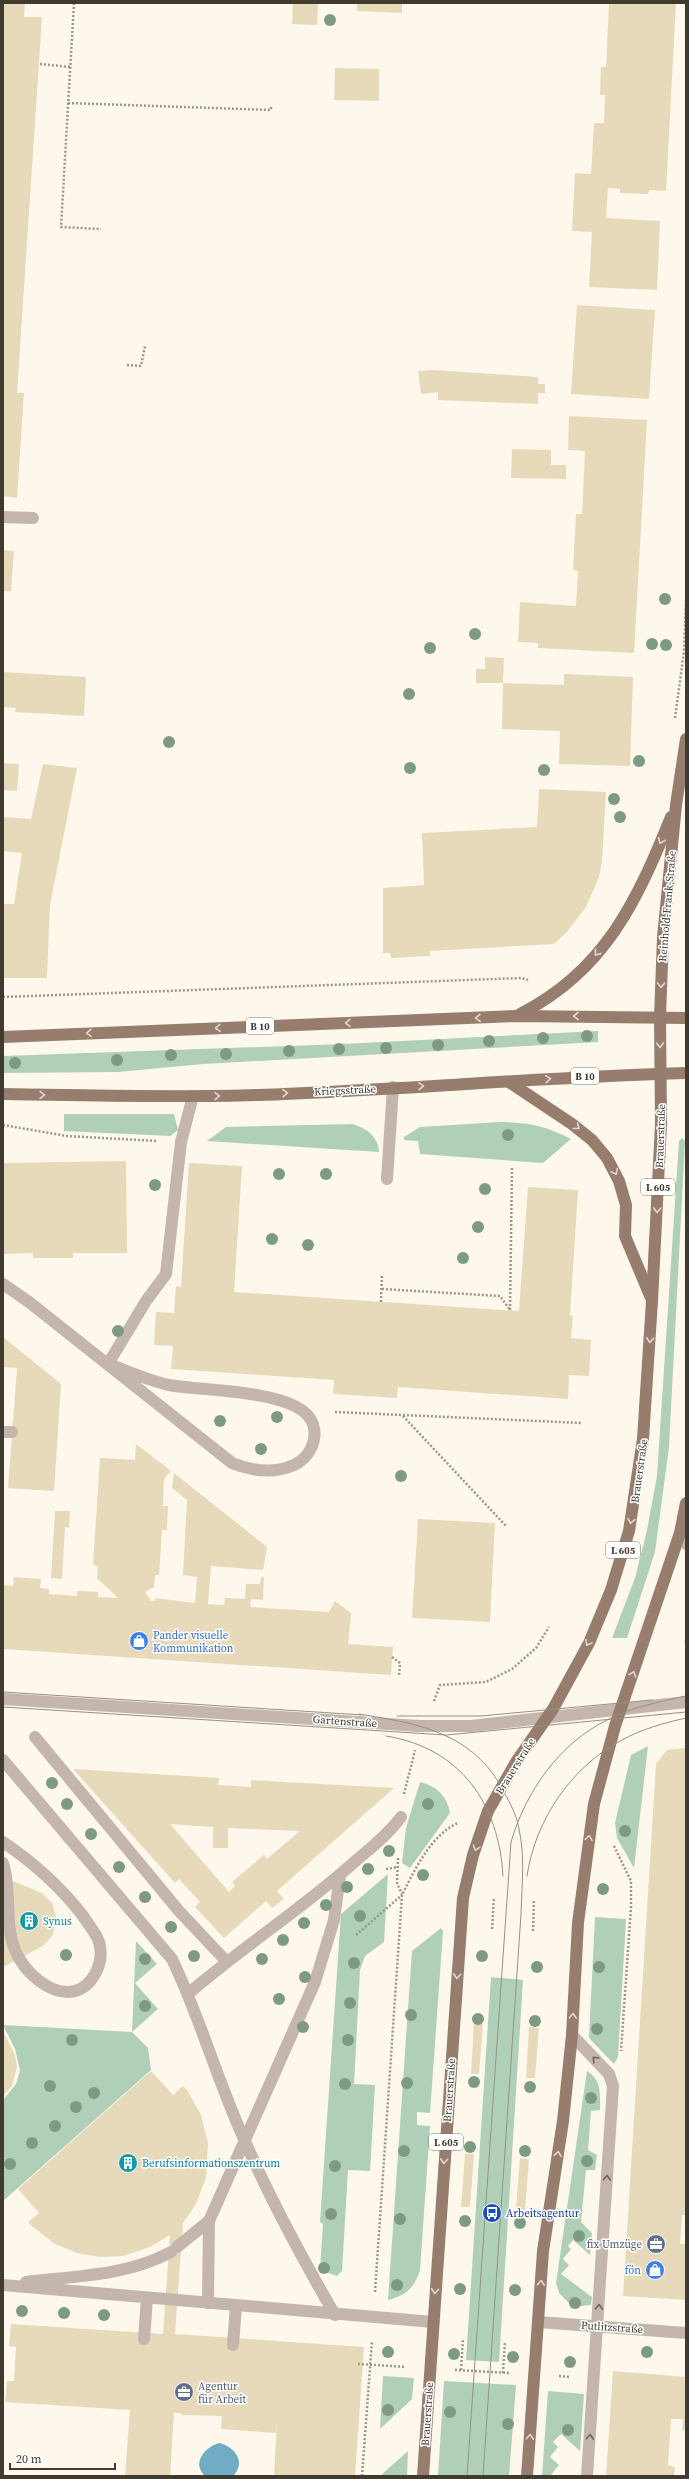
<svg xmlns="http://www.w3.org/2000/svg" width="689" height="2479" font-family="'Source Serif 4',serif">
<rect width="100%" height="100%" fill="#fef8ec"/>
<!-- green -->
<g fill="#b0cfb8">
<path d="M598,1031v11l-395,22 -85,8 -115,1v-17l340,-12z"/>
<path d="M64,1114h110l4,16 -8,6 -106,-5z"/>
<path d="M500,1122c27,0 47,4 71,17l-28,24 -123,-9 -2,-13 -14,-1v-3l16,-10z"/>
<path d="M353,1124c14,5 25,12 26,28l-172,-11 19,-14z"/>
<path d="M682,1138l3,3 -16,306 -14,105 -28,86h-15l23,-60 12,-48 10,-54 22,-335z"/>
<path d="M648,1746l-14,122 -17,-30 -2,-15 16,-68z"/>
<path d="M420,1782c17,4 27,14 30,31l-40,55 -8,-5 4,-35z"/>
<path d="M388,1874l-4,68 -19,14 -5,14 -6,114 21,1 -5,86 -22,-1 -6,101 -5,5 -17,-6 3,-46 -3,-2 21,-308z"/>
<path d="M595,1917l31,2 -8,138 -4,7 -25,-26z"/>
<path d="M441,1928l2,3 -13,182 -13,-1v13l13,1 -10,144c-5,17 -14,26 -32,30l24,-349z"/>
<path d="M136,1941l21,23 -22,19 23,26 -26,23 16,16 3,22 -148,131v-101l13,-16 4,-14 -5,-21 -12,-24 129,7z"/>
<path d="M491,1977l32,3 -24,382 -33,-2z"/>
<path d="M587,2071c15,9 13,23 13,39l-9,1 -3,39 9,5 -2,15h-9l-5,52 11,11 -2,22 -17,-15 -5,6 3,3 -8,10 6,6 -8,9 31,23 -1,8 -18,2 -14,-14 -3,-10z"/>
<path d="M383,2376l31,2 -2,21 -32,30z"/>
<path d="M444,2381l72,4 -7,91h-71z"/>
<path d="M548,2391l36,3 -4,57 -19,-17 -8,8 5,5 -8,10 9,8 -9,11h-8z"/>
<path d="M408,2451l-1,25h-27z"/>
</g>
<!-- water -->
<path fill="#70adc4" d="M219,2443c15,3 28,19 14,33h-28c-14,-13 0,-29 14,-33z"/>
<!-- building -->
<g fill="#e7daba" fill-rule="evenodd">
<path d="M3,3h22l-1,14h18l-25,376h7l-7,105 -14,-2z"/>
<path d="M293,3h25l-1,22 -25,-1z"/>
<path d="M357,3h45v10l-45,-2z"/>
<path d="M609,3h67l-10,188 -17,-1 -1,4 -28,-1v-4l-12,-1 -2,30 54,3 -3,69 -68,-3 3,-55 -20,-1 3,-58 16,1 3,-51h10l1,-28h-5l1,-28h5z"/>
<path d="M335,68l44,1v32l-45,-1z"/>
<path d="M577,305l78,5 -6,89 -78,-5z"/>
<path d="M434,370l104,7v7h7v9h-7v11l-100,-4v-8l-17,2 -3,-23z"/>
<path d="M569,416l78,4 -13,233 -96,-5v-5l-20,-1 2,-40 56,4 2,-35 -5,-1 3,-56h6l3,-63 -17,-1z"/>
<path d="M512,449l39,1v15h15v14l-55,-1z"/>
<path d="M3,550l11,1 -3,40h-8z"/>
<path d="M485,657l19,1 -1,25 61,2v-11l69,3 -3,89 -71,-2 1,-33 -58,-2 1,-46h-27v-14h9z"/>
<path d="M3,672l83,5 -2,39 -69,-4 1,-4 -13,-1z"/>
<path d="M3,763l16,1 -2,27 -14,-1z"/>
<path d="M43,764l34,4 -27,137 -3,73h-44v-74h11l8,-51 -19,-2v-34l28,2z"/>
<path d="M539,789l67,3 -4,69 -3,16 -13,30 -20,26 -12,11 -124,7v5l-39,2 -1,-5h-7v-65l41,-3 -2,-52 115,-6z"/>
<path d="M126,1161l1,92h-54v5h-40v-5l-30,1v-91z"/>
<path d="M189,1163l53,3 -8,126 285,19 9,-124 50,3 -8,125 3,1 -2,22 20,2 -2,36 -20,-1 -1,24 -170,-12 -1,11 -64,-4 1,-14 -163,-11 2,-23 -19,-1 2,-33 18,1 2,-27 5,1z"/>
<path d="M3,1337l58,47 -7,107 -46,-3 9,-120 -14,-1z"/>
<path d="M136,1444l35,27 -7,8 -1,27h5l-1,24h-5l-3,45h-4l-1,12 -9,5 6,9h4v-3l40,5 2,-26 -14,-2 4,-75 -15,-12 2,-15 93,74 -4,23 -52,-4 -3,38 16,1 1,-7 20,1 1,-15h14l1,-7h3l-1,23 -12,-1 -1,8 79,5 6,-11 16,12 -3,31 45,3 -2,28 -388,-26v-64l10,1 1,-9 27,2 -1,9 9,1v5l28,2v-5l21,1v5l20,1 -21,-20 1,-12 -5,-1 7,-107 35,2z"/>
<path d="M55,1511h15l-1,17 -4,-1 -3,52 -11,-1z"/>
<path d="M418,1519l77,4 -5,99 -78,-4z"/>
<path d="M686,1748v467h-4l-2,29h6v56l-63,-4 33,-532 11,-14z"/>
<path d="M73,1769l146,9 -1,7 33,2v-7l143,8 -117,103 7,8 -12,9 -6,-7 -42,37 -29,-31 5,-5 -21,-23 -4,4zM170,1824l43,3v21h15v-20l72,3 -33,28 -3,-4 -32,27 3,4 -6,6z"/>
<path d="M3,1877l39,16 10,10 4,13 -3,19 -10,11 -40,21z"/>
<path d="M474,2023l9,1 -4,50h-8z"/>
<path d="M529,2027l10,1 -4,50h-9z"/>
<path d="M3,2031l12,24 2,12 -5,19 -9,10z"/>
<path d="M151,2071l22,24 10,-9 4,4 14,25 7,28 -2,35 -10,26 -13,19 -8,111 189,13 -9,129h-81l3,-56 -1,13 -55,-4 1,-13 -41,-1v-2h-7l-4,63h-45l5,-66 -125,-8 2,-21h7l2,-34 -7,-1 2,-22 152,10 7,-99 -20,12 -27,9 -23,1 -23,-4 -22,-9 -22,-17 -5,-5 11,-9 -21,-24z"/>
<path d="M465,2154h9l-4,53h-9z"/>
<path d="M520,2158l9,1 -4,51 -9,-1z"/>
<path d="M613,2371l73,6v54l-4,-1 1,-11h-12l-3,46 7,2 -1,9h-68z"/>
</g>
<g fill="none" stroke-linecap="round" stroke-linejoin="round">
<!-- path -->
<g stroke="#9b9689" stroke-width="2.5" stroke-dasharray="2 2" stroke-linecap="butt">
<path d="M74,3l-13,224 40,2"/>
<path d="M40,64l30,3"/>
<path d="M68,103l203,7v-4"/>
<path d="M127,365l14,1 4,-20"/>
<path d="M675,718l9,-67 2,-52"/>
<path d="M3,997l518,-19 7,2"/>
<path d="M3,1125l64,11 90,5"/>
<path d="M382,1289l118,7 10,14"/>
<path d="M381,1302l1,-27"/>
<path d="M510,1310l2,-142"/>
<path d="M335,1412l247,11"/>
<path d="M403,1416l103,110"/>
<path d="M685,1643l1,-1"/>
<path d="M392,1657l8,6 -1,12"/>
<path d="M434,1701l6,-16 46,-3 26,-13 24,-21 13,-21"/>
<path d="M404,1794l11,-44"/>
<path d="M614,1846l17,35v26l-10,144"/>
<path d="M398,1858l-1,25 5,11"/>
<path d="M386,1869l12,-2"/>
<path d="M492,1929l2,-32"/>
<path d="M533,1931l1,-31"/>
<path d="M356,1935l46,-40"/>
<path d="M375,2292l27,-397c13,-26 29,-60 56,-72"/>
<path d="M358,2364l48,3"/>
<path d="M455,2370l55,3"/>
<path d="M461,2370l2,-31"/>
<path d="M503,2373l2,-31"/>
<path d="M559,2376l11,1"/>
<path d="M362,2476l10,-135"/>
</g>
<!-- minor -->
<g stroke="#c4b5ad" stroke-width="12">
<path d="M3,517l30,1"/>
<path d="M387,1179l6,-92"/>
<path d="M3,1284l26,18 203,161c20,8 42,11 62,2 21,-10 29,-39 9,-54 -28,-21 -99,-20 -134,-26 -20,-4 -41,-14 -61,-21"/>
<path d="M108,1364l38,-63 20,-27 15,-132 12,-46"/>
<path d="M3,1432h9"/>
<path d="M680,1533l6,11"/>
<path d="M3,1699l416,27h52l215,-24"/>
<path d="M35,1737l144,174 47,50"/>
<path d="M3,1760l169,199c28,58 45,121 72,180 26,60 58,119 91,176"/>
<path d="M3,1842c31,21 57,44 80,74 5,8 13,17 16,26 6,21 -7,49 -31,50 -20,0 -40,-18 -49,-34 -17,-29 -6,-64 -16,-95"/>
<path d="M189,1993c52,-45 110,-82 162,-128 17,-15 36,-29 50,-48"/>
<path d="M572,2035l37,39 4,12 -26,390"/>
<path d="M177,2247l32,-26"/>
<path d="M26,2282c49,-6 101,-6 145,-30"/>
<path d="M3,2285l430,37"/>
<path d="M208,2303l1,-82 106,-239 19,-62 6,-45"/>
<path d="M538,2322l148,11"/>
<path d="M144,2339l3,-41"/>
<path d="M233,2345l3,-39"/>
</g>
<!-- major -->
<g stroke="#967d6e" stroke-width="12">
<path d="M520,1014c85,-43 117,-113 151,-197"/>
<path d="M3,1037l514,-21 169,2"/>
<path d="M509,1082l63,42 20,16 15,18 12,23 7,24 -1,31 26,62"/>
<path d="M3,1094c85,1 170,4 254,1 143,-5 286,-18 429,-22"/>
<path d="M423,2476l40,-578 10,-43 15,-44 28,-49 37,-53 36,-66 22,-53 18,-59 14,-92 9,-138 9,-177 -1,-107 3,-80 13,-132 10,-66"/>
<path d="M527,2476l16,-225 20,-130 9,-86 6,-112 16,-119 21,-78 65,-193 6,-30"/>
</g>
<!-- tram -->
<g stroke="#979185" stroke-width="1">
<path d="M3,1692l360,23"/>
<path d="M3,1707l443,28 240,-23"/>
<path d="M359,1714c60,10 114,18 145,78 6,11 13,24 15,37 6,27 3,56 2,85l-38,562"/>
<path d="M397,1716h84l171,-16"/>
<path d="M386,1736c75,12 113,68 117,140"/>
<path d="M527,1876c8,-56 45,-110 95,-136 20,-11 42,-17 64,-22"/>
<path d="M467,2476l44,-634c15,-51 48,-98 96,-122 24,-13 53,-18 79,-24"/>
</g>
</g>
<!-- trees -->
<g fill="#7e9a82">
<circle cx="330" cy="20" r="6"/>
<circle cx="665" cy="599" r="6"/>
<circle cx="475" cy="634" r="6"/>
<circle cx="652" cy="644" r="6"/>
<circle cx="666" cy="645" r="6"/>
<circle cx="430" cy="648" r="6"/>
<circle cx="409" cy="694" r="6"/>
<circle cx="169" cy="742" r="6"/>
<circle cx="639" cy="761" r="6"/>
<circle cx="410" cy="768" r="6"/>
<circle cx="544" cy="770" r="6"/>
<circle cx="614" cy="799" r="6"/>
<circle cx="620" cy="817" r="6"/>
<circle cx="587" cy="1036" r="6"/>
<circle cx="543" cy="1038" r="6"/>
<circle cx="489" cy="1041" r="6"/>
<circle cx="438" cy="1045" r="6"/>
<circle cx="386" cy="1048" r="6"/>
<circle cx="339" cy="1049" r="6"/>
<circle cx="289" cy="1051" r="6"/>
<circle cx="226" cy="1054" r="6"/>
<circle cx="171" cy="1055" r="6"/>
<circle cx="117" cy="1060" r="6"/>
<circle cx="15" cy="1063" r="6"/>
<circle cx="508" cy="1135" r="6"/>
<circle cx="279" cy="1174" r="6"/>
<circle cx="326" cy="1174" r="6"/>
<circle cx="155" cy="1185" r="6"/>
<circle cx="485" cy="1189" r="6"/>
<circle cx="478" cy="1227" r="6"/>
<circle cx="272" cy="1239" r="6"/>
<circle cx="308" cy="1245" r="6"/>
<circle cx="463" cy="1258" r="6"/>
<circle cx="118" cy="1331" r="6"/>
<circle cx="277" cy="1417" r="6"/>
<circle cx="220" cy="1421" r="6"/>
<circle cx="261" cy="1449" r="6"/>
<circle cx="401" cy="1476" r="6"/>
<circle cx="52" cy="1783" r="6"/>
<circle cx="67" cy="1804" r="6"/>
<circle cx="428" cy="1804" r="6"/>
<circle cx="625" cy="1831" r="6"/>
<circle cx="91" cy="1834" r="6"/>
<circle cx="389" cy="1851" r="6"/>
<circle cx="119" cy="1867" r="6"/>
<circle cx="368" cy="1869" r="6"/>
<circle cx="423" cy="1875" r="6"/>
<circle cx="347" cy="1887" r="6"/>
<circle cx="603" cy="1889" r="6"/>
<circle cx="145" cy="1897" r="6"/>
<circle cx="326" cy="1905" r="6"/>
<circle cx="360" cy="1916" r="6"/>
<circle cx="304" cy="1923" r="6"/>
<circle cx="171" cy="1927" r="6"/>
<circle cx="283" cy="1940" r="6"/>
<circle cx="66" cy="1955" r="6"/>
<circle cx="194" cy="1956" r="6"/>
<circle cx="482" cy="1956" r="6"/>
<circle cx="145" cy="1959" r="6"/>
<circle cx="262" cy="1959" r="6"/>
<circle cx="354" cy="1963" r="6"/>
<circle cx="537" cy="1967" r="6"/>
<circle cx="599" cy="1967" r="6"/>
<circle cx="305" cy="1977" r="6"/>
<circle cx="279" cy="1999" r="6"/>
<circle cx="350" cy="2003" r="6"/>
<circle cx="145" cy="2006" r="6"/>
<circle cx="411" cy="2015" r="6"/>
<circle cx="478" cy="2019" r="6"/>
<circle cx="535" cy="2021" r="6"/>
<circle cx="303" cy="2027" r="6"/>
<circle cx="597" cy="2029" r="6"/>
<circle cx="72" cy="2040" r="6"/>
<circle cx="348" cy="2040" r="6"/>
<circle cx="474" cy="2082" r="6"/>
<circle cx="407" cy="2083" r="6"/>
<circle cx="345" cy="2084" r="6"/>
<circle cx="50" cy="2086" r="6"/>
<circle cx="530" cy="2087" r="6"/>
<circle cx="94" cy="2093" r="6"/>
<circle cx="591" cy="2098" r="6"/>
<circle cx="76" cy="2107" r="6"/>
<circle cx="55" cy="2126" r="6"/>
<circle cx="32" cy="2143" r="6"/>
<circle cx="470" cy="2147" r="6"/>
<circle cx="404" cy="2151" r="6"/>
<circle cx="525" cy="2151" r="6"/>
<circle cx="587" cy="2161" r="6"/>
<circle cx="10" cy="2164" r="6"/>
<circle cx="335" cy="2166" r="6"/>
<circle cx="331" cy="2214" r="6"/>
<circle cx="400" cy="2219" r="6"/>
<circle cx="465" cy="2221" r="6"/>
<circle cx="520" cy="2223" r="6"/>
<circle cx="579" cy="2236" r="6"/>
<circle cx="324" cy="2268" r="6"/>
<circle cx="397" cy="2285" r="6"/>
<circle cx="460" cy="2289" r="6"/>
<circle cx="515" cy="2290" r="6"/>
<circle cx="575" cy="2303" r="6"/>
<circle cx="22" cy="2311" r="6"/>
<circle cx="64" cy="2313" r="6"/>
<circle cx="104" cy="2315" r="6"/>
<circle cx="388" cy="2352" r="6"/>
<circle cx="647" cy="2352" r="6"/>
<circle cx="454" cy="2354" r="6"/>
<circle cx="513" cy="2357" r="6"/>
<circle cx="570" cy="2362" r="6"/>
<circle cx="388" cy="2410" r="6"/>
<circle cx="450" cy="2412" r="6"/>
<circle cx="508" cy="2424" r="6"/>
<circle cx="568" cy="2430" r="6"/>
</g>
<!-- one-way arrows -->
<defs><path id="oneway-chevron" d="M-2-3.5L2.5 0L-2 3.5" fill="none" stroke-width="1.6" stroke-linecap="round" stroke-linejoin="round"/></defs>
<g stroke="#e0d8d4">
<use href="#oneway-chevron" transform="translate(661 841) rotate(112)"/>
<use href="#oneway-chevron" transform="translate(597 953) rotate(128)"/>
<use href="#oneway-chevron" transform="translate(661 985) rotate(92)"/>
<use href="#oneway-chevron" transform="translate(576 1016) rotate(180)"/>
<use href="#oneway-chevron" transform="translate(478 1018) rotate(178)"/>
<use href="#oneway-chevron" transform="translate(348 1023) rotate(178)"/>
<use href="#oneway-chevron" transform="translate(218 1028) rotate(178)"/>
<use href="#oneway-chevron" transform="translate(89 1033) rotate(178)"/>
<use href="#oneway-chevron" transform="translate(660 1045) rotate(89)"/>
<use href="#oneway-chevron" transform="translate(548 1079) rotate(-5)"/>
<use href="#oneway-chevron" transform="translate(421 1086) rotate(-3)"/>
<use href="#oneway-chevron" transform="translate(285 1093) rotate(-3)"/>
<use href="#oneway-chevron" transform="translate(42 1095) rotate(1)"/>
<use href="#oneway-chevron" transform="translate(217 1096) rotate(-1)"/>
<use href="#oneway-chevron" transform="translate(577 1127) rotate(38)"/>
<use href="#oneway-chevron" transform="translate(615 1172) rotate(63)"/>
<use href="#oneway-chevron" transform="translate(657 1210) rotate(93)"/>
<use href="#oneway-chevron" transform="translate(650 1340) rotate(93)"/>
<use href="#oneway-chevron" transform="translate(631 1521) rotate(100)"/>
<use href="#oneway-chevron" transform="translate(588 1643) rotate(118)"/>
<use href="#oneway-chevron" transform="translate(633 1674) rotate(-70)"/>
<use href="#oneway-chevron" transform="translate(589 1838) rotate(-81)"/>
<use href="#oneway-chevron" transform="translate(476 1848) rotate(109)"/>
<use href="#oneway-chevron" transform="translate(457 1976) rotate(94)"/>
<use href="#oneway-chevron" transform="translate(573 2016) rotate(-87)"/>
<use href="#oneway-chevron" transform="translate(558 2154) rotate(-81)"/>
<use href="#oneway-chevron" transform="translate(444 2161) rotate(94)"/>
<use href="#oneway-chevron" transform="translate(541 2283) rotate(-86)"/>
<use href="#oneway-chevron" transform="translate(435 2291) rotate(94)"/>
<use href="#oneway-chevron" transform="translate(530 2437) rotate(-86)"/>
</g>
<g stroke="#6e665a">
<use href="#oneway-chevron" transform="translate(595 2059) rotate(-134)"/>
<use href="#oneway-chevron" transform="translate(607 2178) rotate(-87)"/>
<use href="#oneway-chevron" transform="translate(599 2307) rotate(-86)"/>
<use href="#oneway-chevron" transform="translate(590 2437) rotate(-86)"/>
</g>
<!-- icons -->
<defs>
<symbol id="shop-disc" viewBox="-11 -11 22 22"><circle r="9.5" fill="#3f7fe0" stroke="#fff"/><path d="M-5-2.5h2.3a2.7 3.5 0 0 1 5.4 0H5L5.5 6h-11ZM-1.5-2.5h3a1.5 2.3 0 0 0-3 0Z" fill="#fff"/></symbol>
<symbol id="building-disc" viewBox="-11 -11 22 22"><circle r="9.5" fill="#0f9aa8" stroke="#fff"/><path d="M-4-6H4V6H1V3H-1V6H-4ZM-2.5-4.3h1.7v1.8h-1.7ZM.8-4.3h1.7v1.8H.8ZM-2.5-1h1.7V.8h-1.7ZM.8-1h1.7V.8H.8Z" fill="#fff"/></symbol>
<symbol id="bus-disc" viewBox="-11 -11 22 22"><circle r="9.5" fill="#1a4fb4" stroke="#fff"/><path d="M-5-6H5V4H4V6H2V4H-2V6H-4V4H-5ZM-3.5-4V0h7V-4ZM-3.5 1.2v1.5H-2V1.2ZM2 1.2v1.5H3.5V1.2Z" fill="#fff"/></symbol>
<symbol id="office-disc" viewBox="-11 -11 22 22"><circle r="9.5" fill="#5c6f8a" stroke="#fff"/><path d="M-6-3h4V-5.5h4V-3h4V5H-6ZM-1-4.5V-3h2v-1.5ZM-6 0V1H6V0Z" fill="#fff"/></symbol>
</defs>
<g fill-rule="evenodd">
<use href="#shop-disc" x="128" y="1630" width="22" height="22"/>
<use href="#building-disc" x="18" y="1910" width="22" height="22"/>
<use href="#building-disc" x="117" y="2152" width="22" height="22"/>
<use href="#bus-disc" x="481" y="2202" width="22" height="22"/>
<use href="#office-disc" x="645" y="2233" width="22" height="22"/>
<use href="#shop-disc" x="644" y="2259" width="22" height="22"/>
<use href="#office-disc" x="173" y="2381" width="22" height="22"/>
</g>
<g text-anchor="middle" stroke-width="3" stroke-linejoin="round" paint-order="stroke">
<!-- shield labels -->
<g fill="#fff" stroke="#79766d" stroke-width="1">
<rect x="246" y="1018" width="28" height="16" rx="3"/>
<rect x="571" y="1068" width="28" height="16" rx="3"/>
<rect x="641" y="1179" width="34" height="16" rx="3"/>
<rect x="606" y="1542" width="34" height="16" rx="3"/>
<rect x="429" y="2134" width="34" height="16" rx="3"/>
</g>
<g font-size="10" font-weight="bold" fill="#403b2e">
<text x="260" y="1030">B 10</text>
<text x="585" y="1080">B 10</text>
<text x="658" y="1191">L 605</text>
<text x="623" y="1554">L 605</text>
<text x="446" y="2146">L 605</text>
</g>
<!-- street labels -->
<g font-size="11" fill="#403b2e" stroke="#fff">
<text transform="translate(667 906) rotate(-85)" y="4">Reinhold-Frank-Straße</text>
<text transform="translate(345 1090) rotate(-3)" y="4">Kriegsstraße</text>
<text transform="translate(660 1136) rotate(-88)" y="4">Brauerstraße</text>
<text transform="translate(639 1471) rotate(-82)" y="4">Brauerstraße</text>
<text transform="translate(345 1721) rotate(4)" y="4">Gartenstraße</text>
<text transform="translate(515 1766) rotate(-58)" y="4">Brauerstraße</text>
<text transform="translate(449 2090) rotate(-86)" y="4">Brauerstraße</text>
<text transform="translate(612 2327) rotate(4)" y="4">Putlitzstraße</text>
<text transform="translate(427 2414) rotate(-86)" y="4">Brauerstraße</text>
</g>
<!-- shop labels -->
<g font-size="11" fill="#366cbe" stroke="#fff" text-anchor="start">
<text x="153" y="1639">Pander visuelle<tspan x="153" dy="13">Kommunikation</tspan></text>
<text x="641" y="2274" text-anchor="end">fön</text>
</g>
<!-- culture labels -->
<g font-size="11" fill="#0d838f" stroke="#fff" text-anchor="start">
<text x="43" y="1925">Synus</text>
<text x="142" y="2167">Berufsinformationszentrum</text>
</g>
<!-- transit labels -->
<g font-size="11" fill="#164399" stroke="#fff" text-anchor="start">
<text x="506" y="2217">Arbeitsagentur</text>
</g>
<!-- service labels -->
<g font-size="11" fill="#4e5e75" stroke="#fff" text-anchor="end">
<text x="642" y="2248">fix Umzüge</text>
<text x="198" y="2390" text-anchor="start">Agentur<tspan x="198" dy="13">für Arbeit</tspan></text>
</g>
</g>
<!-- border -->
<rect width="689" height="2479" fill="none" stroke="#403b2e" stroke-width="8"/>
<!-- scale -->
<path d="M10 2463v6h105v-6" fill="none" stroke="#403b2e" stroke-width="2"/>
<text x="16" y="2463" font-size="12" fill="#403b2e" stroke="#ffffff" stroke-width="3" paint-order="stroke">20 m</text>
</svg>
